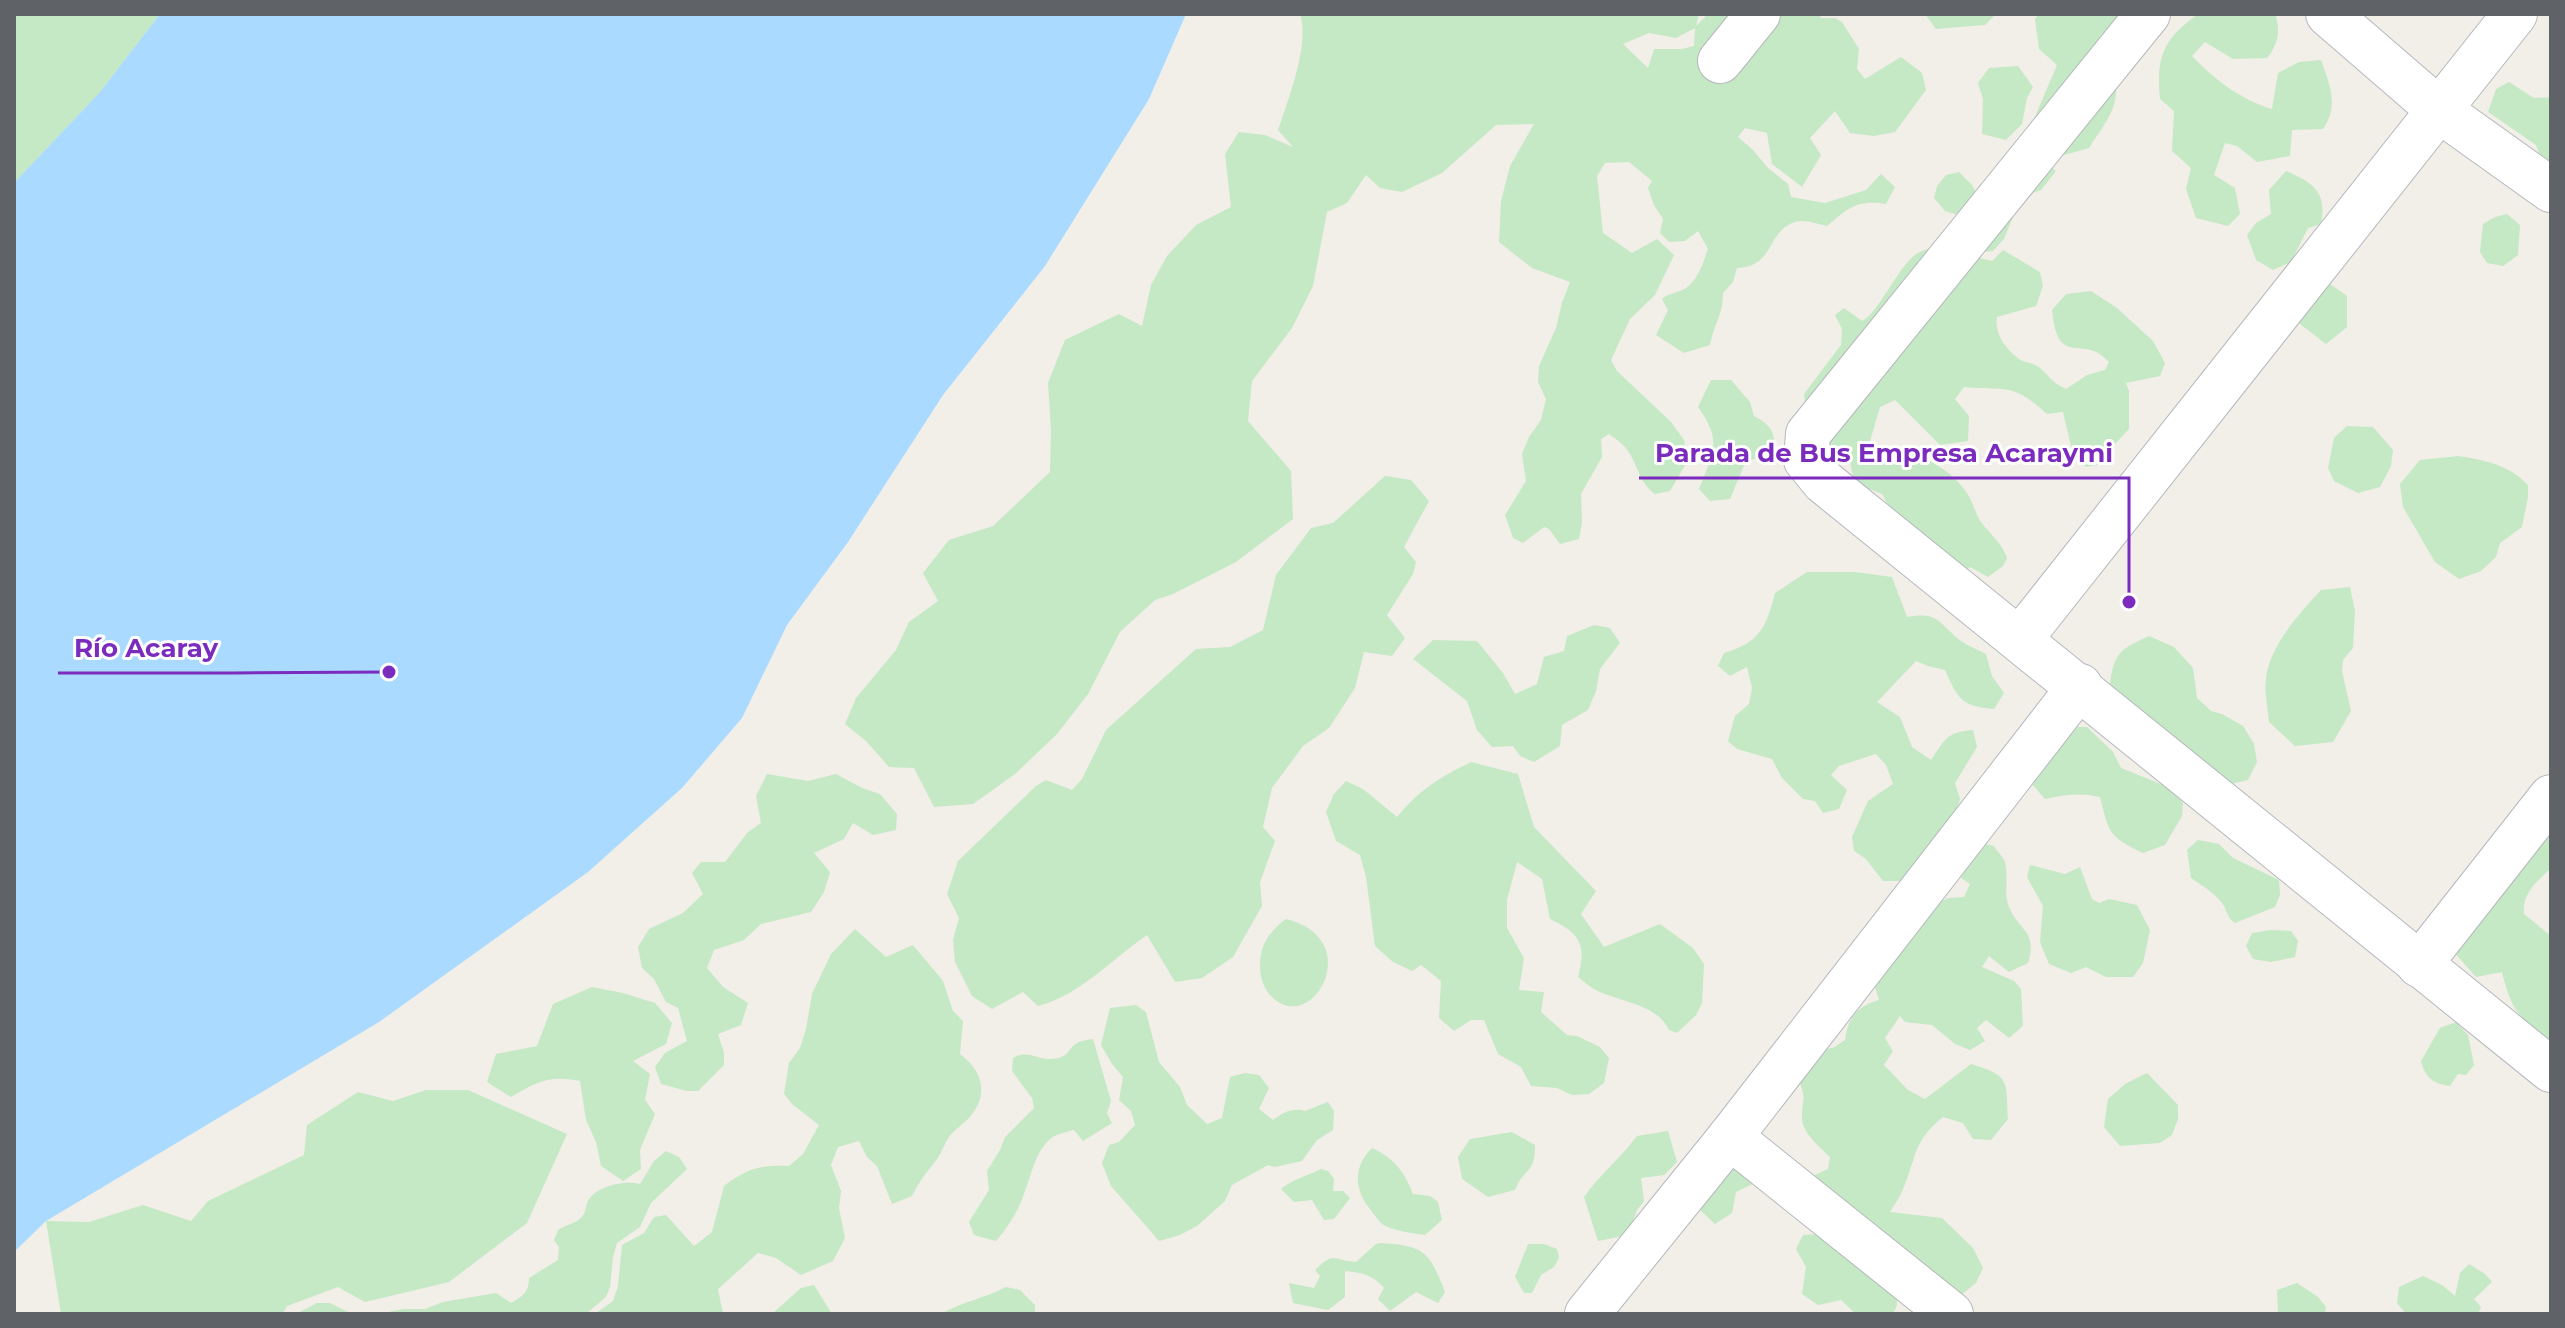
<svg xmlns="http://www.w3.org/2000/svg" width="2565" height="1328" font-family="Montserrat,sans-serif">
<rect width="100%" height="100%" fill="#f1efe8"/>
<!-- green -->
<g fill="#c5e8c5" fill-rule="evenodd">
<path d="M14,14h146l-60,78 -86,91z"/>
<path d="M1300,14h399l-3,12 12,-12h114l-2,4h15l7,4 17,27 -2,20 8,10 36,-22 21,16 4,17 -31,42 -21,4 -24,-3 -15,-22 -25,27 11,17 -19,32 -30,-23 -5,-31 -22,-5 -7,9 14,12 16,19 20,16 3,13 34,6 41,-13 15,-16 14,13 -9,17c-29,-5 -38,4 -59,22 -10,-2 -22,-7 -32,-4 -30,10 -19,44 -58,46l-4,14 -10,11c1,19 -10,33 -13,52l-26,8 -28,-18 12,-25 -6,-11c6,-5 10,-5 18,-8 17,-6 22,-26 28,-42l-10,-18 -13,10 -16,1 -9,-9 3,-14 -9,-14 -6,-17 4,-7 -23,-19 -24,1 -8,13 6,57 29,20 25,-14 17,16 -19,40 -25,24 -19,41 6,11 54,51 13,18 4,20 -18,31 -15,3c-18,-13 -16,-30 -30,-47 -4,-5 -11,-9 -16,-13l-8,5 1,18 -21,37 1,28 -3,17 -19,5 -11,-15 -5,-2 -21,16 -10,-5 -8,-23 21,-34 -4,-27 7,-17 12,-17 5,-21 -8,-17 1,-16 17,-38 6,-25 8,-21 -38,-14 -33,-26 2,-41 9,-35 24,-42 -38,1 -54,48 -40,19 -22,-4 -14,-13 -19,28 -20,9 -14,74 -21,42 -40,53 -4,40 43,50 2,48 -57,43 -63,32 -18,6 -35,32 -32,62 -31,40 -42,40 -42,30 -39,3 -20,-39 -25,-1 -23,-26 -21,-17 11,-26 40,-48 13,-28 29,-21 -15,-28 26,-33 44,-14 57,-54 1,-41 -3,-48 17,-43 54,-26 23,12 9,-41 16,-29 29,-31 35,-18 -6,-53 14,-22 26,3 28,12 -15,-17c10,-30 32,-86 22,-116zM1695,28l-1,18 -12,3h-28l-6,19 -25,-24 26,-11 27,5z"/>
<path d="M1925,14h71l-11,11 -49,4z"/>
<path d="M2039,14h83l-13,22 -8,-2c-7,30 16,36 15,58 0,20 -17,40 -27,56l-46,13 13,10 -15,19 -20,7 -17,42 -11,12 -21,2 -14,-38 -13,-4 -11,-13 3,-12 9,-11 13,-3 13,13 9,18 49,-55 4,-29 23,-54 -18,-16 -4,-30z"/>
<path d="M2198,14h77c6,16 3,31 -8,44l-34,1 -28,-17 -13,14c22,23 49,44 80,53l6,-36 21,-11 22,-2c9,25 18,46 2,69l-31,1 -2,26 -33,6 -20,-16 -12,-3 -11,32 21,13 5,26 -12,12 -32,-8 -10,-29 5,-21 -19,-17 2,-40 -14,-12c-4,-42 3,-60 38,-85z"/>
<path d="M2018,66l15,21 -6,11 -5,26 -16,16 -24,-6 1,-35 -5,-16 11,-15z"/>
<path d="M2509,82l25,16 17,-1v88l-15,-40 -48,-33 8,-23z"/>
<path d="M2286,171c28,12 41,21 35,53l-13,4 -17,34 -18,8 -17,-10 -9,-25 9,-12 15,-9 -2,-24z"/>
<path d="M2507,214l13,11 -2,30 -15,11 -16,-3 -7,-11 3,-28 12,-7z"/>
<path d="M1934,247l58,14 11,-11 37,22 3,14 -7,20 -39,11c-3,16 8,32 22,42 5,4 12,3 18,7 11,7 14,17 29,23l21,-14 18,-5 4,-8c-26,-30 -51,9 -57,-52l14,-16 25,-3 26,17 36,33 12,22 -5,13 -34,7 3,8v38l-15,16 -2,17 -26,5 -13,-13 -10,-42 -16,2c-35,-32 -40,-23 -83,-27l-9,12 14,17 -1,25 -28,4 -45,-45 -15,7 -10,34 17,20 18,-11c25,10 46,20 62,43 6,9 8,20 14,29 9,12 21,21 26,36l-4,8 -15,11 -18,-10 -11,7 -64,-56 -13,-24 -27,-11 -6,-24c-37,-20 -40,-22 -45,-65l37,-49 1,-16 -7,-14 9,-7 18,13c16,-7 36,-54 53,-66 5,-4 13,-6 19,-8z"/>
<path d="M2330,284l17,12v31l-21,17 -30,-23 17,-34z"/>
<path d="M1711,380h20l19,22 4,14c15,8 23,16 19,34l-28,13 -15,36 -20,2 -11,-12c14,-35 24,-48 -1,-82z"/>
<path d="M2347,426l26,1 20,23 -2,16 -11,21 -22,6 -24,-12 -6,-13 6,-30z"/>
<path d="M2458,456c27,4 51,9 70,29v12l-6,30 -22,16 -4,14 -15,14 -22,8 -24,-17 -32,-55 -3,-23 20,-24z"/>
<path d="M1385,476l26,4 18,21 -25,46 12,15 -3,12 -26,41 18,23 -13,18 -28,-4 -9,36 -26,40 -26,18 -31,42 -9,39 12,14 -15,41 2,24 -29,51 -31,21 -27,4 -28,-47c-35,24 -67,60 -109,71l-15,-14 -31,17 -20,-13 -17,-34 -2,-22 6,-22 -12,-24 11,-33 78,-75 10,-6 26,10 10,-11 24,-49 90,-81 34,-2 33,-17 13,-55 35,-47 22,-5z"/>
<path d="M1807,572h48l37,5 15,40c29,-5 30,3 50,21 8,7 20,11 29,16l6,22 12,17 -10,16c-33,-3 -36,-10 -49,-39l-17,-4 -12,-5 -39,41 23,15 12,30 19,13c14,-20 15,-28 42,-30l4,17 -22,36 5,16 -8,29 -21,13 -4,11 -21,29h-23l-17,-22 -12,-8 -2,-14 16,-36 25,-17 -7,-19 -10,-11 -37,12 -8,9 16,15 -8,19 -16,4 -8,-12 -12,-2 -21,-21 -10,-19 -35,-10 -9,-8 7,-25 14,-12 3,-16 -5,-21 -17,9 -12,-10 6,-13c36,-11 42,-25 51,-60z"/>
<path d="M2350,587l5,24 -2,37 -10,12 -1,11 9,40 -18,31 -38,4 -26,-24c-1,-13 -5,-30 -3,-43 3,-33 34,-66 55,-89z"/>
<path d="M1594,625l16,3 10,15 -20,26 -4,22 -8,19 -26,15 -2,21 -26,16 -14,-6 -7,-10 -21,1 -15,-17 -10,-29 -54,-42 20,-19 44,1 26,32 12,21 22,-10 7,-27 20,-6 3,-15z"/>
<path d="M2149,636l25,11 19,21 4,30 14,13 11,3 21,12 11,18 3,18 -9,18 -26,6 -99,-82 -13,-20c4,-32 11,-35 39,-48z"/>
<path d="M2063,727h24l26,25 8,16 47,19 15,16 -1,13 -17,29 -22,8c-35,-17 -34,-20 -43,-56 -20,-5 -36,-2 -55,2l-13,-15 8,-27z"/>
<path d="M1471,762l47,12 16,53 62,64 -15,23 23,33 56,-23 33,24 11,16 -2,39 -6,12 -19,18 -8,-3c-12,-27 -52,-28 -75,-41 -5,-3 -11,-8 -16,-12 9,-32 2,-44 -28,-58l-8,-40 -25,-17 -10,38v28l17,30 -5,32 25,2 -3,20 26,23 10,1 23,11 9,11 -5,25 -15,11 -17,1 -15,-7 -26,-2 -10,-19 -23,-13 -14,-34h-13l-17,11 -15,-13 2,-37 -20,-16 -9,6 -19,-9 -18,-16 -9,-69 -6,-22 -24,-14 -10,-29 8,-18 12,-13 17,8 34,28c23,-28 42,-39 74,-55z"/>
<path d="M767,774l41,7 28,-7 26,14 18,6 17,20 -1,16 -23,5 -20,-12 -9,16 -30,14 16,19 -6,20 -13,20 -50,12 -17,16 -30,10 -7,18 16,19 25,16 -7,22 -23,9 6,19v12l-26,26h-11l-26,-7 -6,-17 10,-14 22,-12 -9,-33 -12,-6 -12,-23 -12,-11 -4,-21 11,-18 34,-16 20,-19 -11,-21 9,-11h24l23,-30 13,-9 -5,-27z"/>
<path d="M2549,833l2,35c-15,15 -29,24 -27,46l27,22v106c-31,-22 -40,-32 -49,-70l-26,5 -23,-26z"/>
<path d="M2198,840l21,4 14,14 46,22 1,15 -5,12 -40,16c-8,-6 -7,-9 -11,-17 -6,-11 -23,-21 -33,-28l-4,-28z"/>
<path d="M1980,843l14,3c3,5 9,11 11,16 4,14 -2,31 4,45 10,24 29,24 19,56l-19,9 -20,-16 -7,11 32,14 7,8 2,37 -14,12 -23,-18 -9,8 8,13 -15,9 -15,-6 -23,-19 -27,-3 -5,-6 -15,22 8,13 -9,14 24,25 17,9 46,-35c40,12 35,17 37,55l-17,21 -18,-1 -10,-16 -20,-6c-31,25 -26,40 -40,72 -3,8 -9,16 -13,23l52,6 31,30 10,20 -7,15 -16,13 -63,-8v17l-4,9h-37l-15,-14 -23,5 -16,-11 4,-27 -10,-18 7,-14 19,-1 -18,-54 24,-11 2,-12c-12,-12 -30,-25 -28,-44 1,-18 4,-15 -3,-32l14,-32 20,-1 12,-8c3,-22 12,-34 34,-40l-4,-13 7,-21 52,-61 14,-7 16,-1 6,-13 -9,-6 10,-23z"/>
<path d="M2030,865l35,9 15,-7 12,32 7,4 10,-4 28,6 13,25 -7,33 -10,14h-27l-20,-10 -15,6 -22,-9 -9,-22 3,-36 -16,-29z"/>
<path d="M1286,919c80,20 28,114 -12,80 -10,-9 -14,-20 -14,-34 0,-21 10,-34 26,-46z"/>
<path d="M855,929l31,28 27,-12 30,36 10,30 10,10 -3,33c24,18 29,42 8,65 -6,6 -14,11 -19,18 -5,7 -7,15 -12,22 -10,13 -18,22 -25,37l-20,8 -15,-38 -10,-9 -8,-16 -21,6 -7,18 10,26 -2,17 6,30 -12,23 -32,14 -25,-17 -18,-5 -40,36 5,25h-128l18,-13 5,-15 4,-41 22,-12 10,-16 12,-2 28,31 18,-14 12,-46c24,-18 36,-21 65,-20l14,-12 16,-29 -27,-21 -8,-10 5,-31 11,-15 6,-19 6,-35 19,-40z"/>
<path d="M2271,930l20,1 7,10 -3,16 -24,5 -18,-3 -7,-13 6,-13z"/>
<path d="M592,987l31,6 32,10 17,20 -6,21 -33,17 17,13 -5,26 10,14 -15,36 1,19 -18,12 -22,-15 -5,-24 -10,-22 -6,-39c-31,-6 -42,0 -69,16l-24,-15 9,-28 41,-8 16,-42z"/>
<path d="M1136,1005l10,7 13,50 21,25 7,18 20,19 15,-6 8,-41 15,-4 14,2 10,13 -10,21 14,11c8,-7 21,-13 32,-9l23,-9 6,9 -1,19 -16,10 -15,21 -27,6 -7,-2 -36,20 -7,16 -28,25 -17,9 -21,6 -48,-55 -9,-23 7,-18 10,-3 16,-17 -4,-14 -12,-11 4,-23 -11,-13 -11,-19 9,-37z"/>
<path d="M2456,1022l12,13 6,30 -8,10 -8,-1 -8,12c-17,-2 -25,-9 -29,-25l19,-33z"/>
<path d="M1093,1039l18,62 -4,12 5,10 -29,18 -9,-11c-8,2 -18,4 -24,9 -15,14 -18,34 -25,52 -6,19 -16,35 -29,50l-22,-6 -5,-13 20,-32 -2,-19 13,-21 5,-13 29,-29 -2,-10 -20,-27 1,-13c14,-9 25,2 39,1 20,-2 14,-11 27,-17 5,-2 9,-2 14,-3z"/>
<path d="M2147,1073l31,32v14l-6,16 -12,8 -40,3 -16,-19 4,-28 17,-15z"/>
<path d="M426,1090h42l99,44 -40,89 -78,59 -84,20 -27,-15 -51,19 -5,8h-221l-15,-93 43,1 54,-17 48,16 17,-20 96,-46 3,-30 51,-33 35,9z"/>
<path d="M1668,1131l9,31 -13,13 -23,3 3,23 -7,9 -9,25 -30,6 -14,-44c16,-23 37,-39 53,-61z"/>
<path d="M1512,1132l23,13c0,30 -11,22 -20,45l-27,7 -26,-18 -4,-22 12,-18z"/>
<path d="M1372,1148c22,10 32,23 41,46l17,2 8,6 4,18 -17,15c-13,-2 -32,-4 -43,-11 -4,-4 -9,-11 -12,-15 -16,-20 -17,-42 2,-61z"/>
<path d="M666,1151l13,6 8,12 -36,34 -11,24 -23,16 -4,14 -3,30 -4,10 -20,17h-207l24,-5h22l18,-7 53,-9 15,10c12,-7 18,-11 18,-25l29,-18 1,-13 -5,-7 4,-10c8,-5 16,-6 23,-12 5,-5 4,-10 7,-17 8,-15 37,-21 52,-17l14,-23z"/>
<path d="M1723,1159l40,20 -27,13 -4,21 -17,11 -19,-18z"/>
<path d="M1321,1169l7,2 6,8 -1,12h10l7,7 -16,21 -10,1 -12,-20 -18,2 -13,-13c12,-10 26,-13 40,-20z"/>
<path d="M1381,1243c44,3 48,8 64,49l-7,11 -22,-11 -26,19 -12,-12 6,-11c-12,-14 -22,-15 -39,-17v26l-17,13 -35,-7 -4,-20 25,5 6,-12 -5,-6c21,-20 18,-9 41,-8l20,-18z"/>
<path d="M1528,1244h16l13,5 2,9 -5,9 -13,8 -9,18h-8l-9,-16z"/>
<path d="M2469,1264l16,10 7,8 -18,17 7,8 -3,7h-72l-9,-11 2,-16 24,-11 19,9 13,11 5,-23z"/>
<path d="M2297,1283l21,14 8,10 -1,7h-47l-1,-24z"/>
<path d="M814,1285l18,29h-60l29,-26z"/>
<path d="M1006,1287l14,3 15,15v9h-94c21,-12 44,-16 65,-27z"/>
<path d="M317,1303h13l22,11h-56z"/>
</g>
<!-- water -->
<path fill="#aadaff" d="M160,14h1026l-37,85 -104,167 -102,129 -95,147 -61,83 -45,93 -60,70 -94,84 -209,150 -333,199 -32,31v-1069l86,-91z"/>
<g fill="none" stroke-linecap="round" stroke-linejoin="round">
<defs>
<g id="minor">
<path d="M2148,14l-340,420 -2,26 18,22 727,588"/>
<path d="M2328,14l111,96 112,80"/>
<path d="M1720,61l38,-47"/>
<path d="M2020,639l495,-625"/>
<path d="M2419,965l132,-168"/>
<path d="M1730,1137l221,177"/>
<path d="M1587,1314l143,-177 350,-451"/>
</g>
</defs>
<!-- minor casing -->
<use href="#minor" stroke="#b5b8bc" stroke-width="46"/>
<!-- minor -->
<use href="#minor" stroke="#fff" stroke-width="44"/>
</g>
<!-- callouts -->
<path fill="none" stroke="#7b2cbf" stroke-width="3" d="M2129 602L2129 478H1639M389 672L234 673H58"/>
<g fill="#7b2cbf" stroke="#fff" stroke-width="3">
<circle cx="2129" cy="602" r="8"/>
<circle cx="389" cy="672" r="8"/>
</g>
<g font-size="26" text-anchor="middle" font-weight="bold" fill="#7b2cbf" stroke="#fff" stroke-width="6" stroke-linejoin="round" paint-order="stroke">
<text x="1884" y="462">Parada de Bus Empresa Acaraymi</text>
<text x="146" y="657">Río Acaray</text>
</g>
<!-- border -->
<rect width="2565" height="1328" fill="none" stroke="#5f6368" stroke-width="32"/>
</svg>
